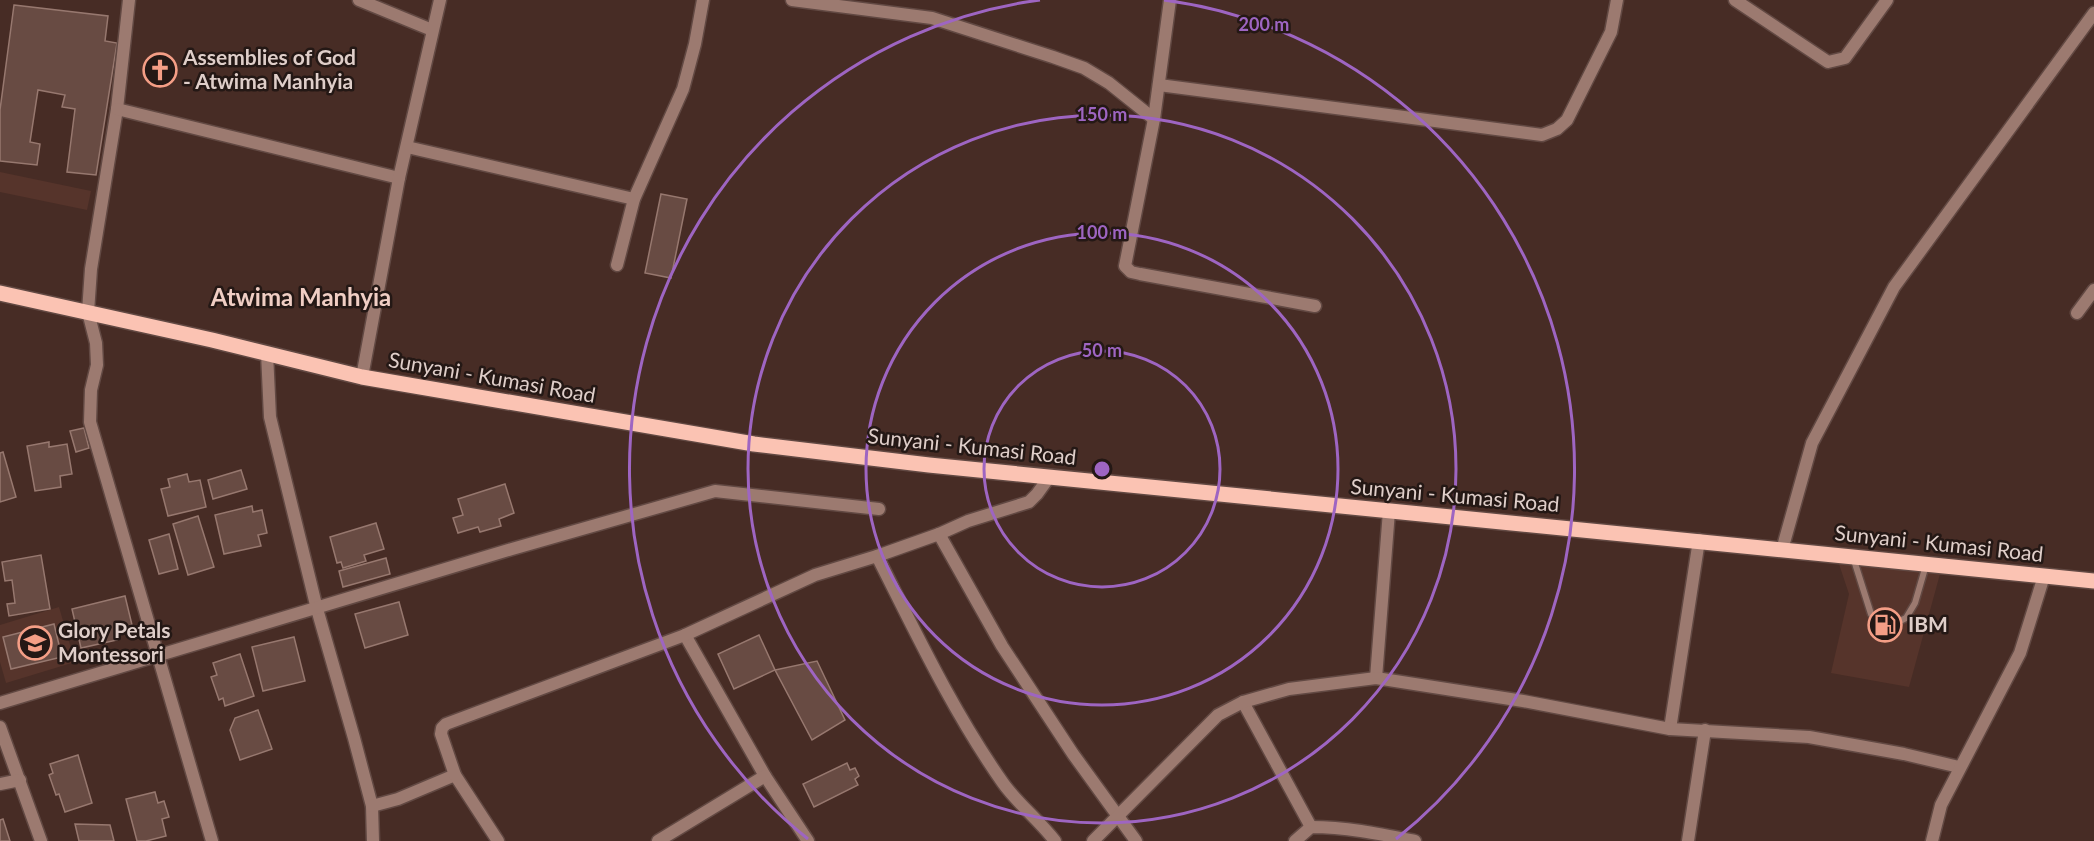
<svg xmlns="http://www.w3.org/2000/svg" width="2094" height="841" font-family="Lato,sans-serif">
<rect width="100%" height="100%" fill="#472c25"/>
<!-- built -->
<g fill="#56342b">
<path d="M0,172l91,19 -4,19 -87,-18z"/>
<path d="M1839,564l101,10 -31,113 -78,-14 18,-79z"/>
<path d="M59,607l16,55 -69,21 -6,-21v-37z"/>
</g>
<!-- building -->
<g fill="#684b43" stroke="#97786f" stroke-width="1.5">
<path d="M14,5l94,11 -3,25 12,2 -21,132 -29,-3 8,-63 -13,-2 3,-12 -27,-5 -8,52 10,2 -3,21 -37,-4v-51z"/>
<path d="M661,194l26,5 -16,79 -26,-5z"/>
<path d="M84,428l5,20 -13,4 -6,-21z"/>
<path d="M49,442v5l18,-3 5,30 -12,2 1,11 -26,4 -8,-45z"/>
<path d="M3,452l13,45 -16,5v-49z"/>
<path d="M241,470l6,19 -34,10 -5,-19z"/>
<path d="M187,474l2,8 11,-2 6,27 -38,9 -7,-27 9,-2 -2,-8z"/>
<path d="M505,484l9,29 -15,6 2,7 -21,6 -2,-5 -20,6 -5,-15 10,-3 -5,-16z"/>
<path d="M252,506l1,6 9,-2 5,23 -9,2 3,11 -37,8 -9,-39z"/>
<path d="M198,516l16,51 -26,8 -15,-51z"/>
<path d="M376,523l8,26 -20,6 2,6 -23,7 -2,-6 -4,1 -7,-26z"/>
<path d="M169,534l9,35 -19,5 -10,-34z"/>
<path d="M41,555l9,54 -41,7 -2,-12 8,-1 -3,-23 -7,1 -3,-19z"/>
<path d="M386,558l4,16 -47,13 -4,-16z"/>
<path d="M125,596l7,29 -17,4 2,11 -36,8 -9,-39z"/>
<path d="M399,602l9,33 -43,13 -10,-34z"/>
<path d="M54,624l8,33 -51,12 -8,-32z"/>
<path d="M759,635l16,35 -41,19 -16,-35z"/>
<path d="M294,637l11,44 -42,10 -11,-44z"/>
<path d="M240,654l14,42 -29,10 -2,-8 -4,2 -8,-23 6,-2 -4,-12z"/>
<path d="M817,661l28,59 -33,20 -37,-70z"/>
<path d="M258,710l14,39 -32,11 -10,-30 5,-12z"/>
<path d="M78,755l14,48 -27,9 -6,-18 -3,1 -7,-20 4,-2 -3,-9z"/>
<path d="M847,763l3,7 5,-2 4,8 -4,3 3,6 -44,22 -11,-23z"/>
<path d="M155,792l3,11 6,-2 5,16 -7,2 4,17 -20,5h-9l-11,-42z"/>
<path d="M3,819l7,22h-10v-21z"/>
<path d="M75,824l35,1 4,16h-35z"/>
</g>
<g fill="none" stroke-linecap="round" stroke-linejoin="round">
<defs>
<path id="service" d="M1853,557l18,57 8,7 19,1 8,-4 9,-15 11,-38"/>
<g id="minor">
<path d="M129,0l-12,109 -26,160 -3,43 8,31 1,22 -6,25 -1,32 122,419"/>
<path d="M359,0l73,30"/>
<path d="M792,0l140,18 121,39 31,11 25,15 45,36"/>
<path d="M1170,0l-16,119 -29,147 6,6 9,2 175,32"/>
<path d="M1735,0l93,62 17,-4 42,-58"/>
<path d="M1159,85l383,50 15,-6 10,-9 44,-88 6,-32"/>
<path d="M117,109l282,69"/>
<path d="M407,147l227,52"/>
<path d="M617,265l17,-66 49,-110 12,-45 8,-44"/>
<path d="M2077,313l17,-23"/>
<path d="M267,353l3,64 47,192 37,129 18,68 1,35"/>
<path d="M362,377l37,-199 41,-178"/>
<path d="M939,534l63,112 71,108 63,87"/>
<path d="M1782,550l30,-107 82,-156 200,-274"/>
<path d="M877,556c39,77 76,156 126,227 14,20 36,37 52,58"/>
<path d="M685,635l80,141 43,65"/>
<path d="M1376,678l13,-167"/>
<path d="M1243,702l68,125"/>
<path d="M0,703l512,-154 203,-58 164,18"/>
<path d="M0,727l41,114"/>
<path d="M1670,729l29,-189"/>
<path d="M0,784l20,-4"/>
<path d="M372,806l26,-7 57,-24"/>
<path d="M498,841l-43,-66 -14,-41 1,-6 4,-4 239,-89 130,-60 62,-19 62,-22 29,-13 61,-19 8,-8 13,-18"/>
<path d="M658,841l107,-65"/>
<path d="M1093,841l125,-126 25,-13 46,-13 87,-11 147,23 147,28 139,8 95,17 55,13"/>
<path d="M1295,841l16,-14c36,0 69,7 104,14"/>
<path d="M1688,841l17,-111"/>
<path d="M1932,841l9,-36 79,-152 24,-77"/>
</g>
<path id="primary" d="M0,293l212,47 150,37 392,67 175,21 1165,116"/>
</defs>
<!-- service casing -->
<use href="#service" stroke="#624943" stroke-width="9"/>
<!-- minor casing -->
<use href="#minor" stroke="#624943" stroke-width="15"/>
<!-- primary casing -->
<use href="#primary" stroke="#624943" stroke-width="18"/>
<!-- service -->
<use href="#service" stroke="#9c7a70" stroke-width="6"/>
<!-- minor -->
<use href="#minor" stroke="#9c7a70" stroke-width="12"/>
<!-- primary -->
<use href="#primary" stroke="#fbc3b3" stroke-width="15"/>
</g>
<!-- distance rings -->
<g fill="none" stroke="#9e65c2" stroke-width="3">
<circle cx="1102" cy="469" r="118"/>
<circle cx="1102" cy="469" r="236"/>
<circle cx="1102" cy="469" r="354"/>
<path d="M808 839A473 473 0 0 1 1040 0M1164 0A473 473 0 0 1 1396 839"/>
</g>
<!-- icons -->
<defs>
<symbol id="church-ring" viewBox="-11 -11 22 22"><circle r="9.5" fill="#241815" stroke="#f49e86" stroke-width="1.5"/><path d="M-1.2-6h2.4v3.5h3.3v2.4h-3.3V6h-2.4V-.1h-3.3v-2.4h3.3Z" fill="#f49e86"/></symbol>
<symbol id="fuel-ring" viewBox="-11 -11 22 22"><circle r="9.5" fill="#241815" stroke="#f49e86" stroke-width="1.5"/><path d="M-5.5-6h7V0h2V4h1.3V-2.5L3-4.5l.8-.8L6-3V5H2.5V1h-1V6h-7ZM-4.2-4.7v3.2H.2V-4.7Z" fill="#f49e86"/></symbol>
<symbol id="school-ring" viewBox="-11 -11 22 22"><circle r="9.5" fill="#241815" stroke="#f49e86" stroke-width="1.5"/><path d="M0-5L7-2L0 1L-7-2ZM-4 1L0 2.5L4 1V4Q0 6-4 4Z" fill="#f49e86"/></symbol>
</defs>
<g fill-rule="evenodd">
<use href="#church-ring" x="141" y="51" width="38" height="38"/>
<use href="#fuel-ring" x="1866" y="606" width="38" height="38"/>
<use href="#school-ring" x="16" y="624" width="38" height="38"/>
</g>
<g text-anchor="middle" stroke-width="5" stroke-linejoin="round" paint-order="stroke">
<!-- poi labels -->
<g font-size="21" font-weight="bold" fill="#dfcec9" stroke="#241815" text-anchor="start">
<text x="183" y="65">Assemblies of God<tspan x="183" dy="24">- Atwima Manhyia</tspan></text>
<text x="1908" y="632">IBM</text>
<text x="58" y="638">Glory Petals<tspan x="58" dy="24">Montessori</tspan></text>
</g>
<!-- street labels -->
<g font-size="21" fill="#dfcec9" stroke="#241815">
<text transform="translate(492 378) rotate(10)" y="7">Sunyani - Kumasi Road</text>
<text transform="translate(972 447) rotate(6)" y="7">Sunyani - Kumasi Road</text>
<text transform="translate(1455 496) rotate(5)" y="7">Sunyani - Kumasi Road</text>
<text transform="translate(1939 544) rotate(6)" y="7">Sunyani - Kumasi Road</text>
</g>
<!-- quarter labels -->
<g font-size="24" font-weight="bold" fill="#f0cec4" stroke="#241815">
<text x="301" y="306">Atwima Manhyia</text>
</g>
</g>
<circle cx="1102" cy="469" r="9" fill="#9e65c2" stroke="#241815" stroke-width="3"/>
<g font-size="18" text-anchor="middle" font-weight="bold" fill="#9e65c2" stroke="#241815" stroke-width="5" stroke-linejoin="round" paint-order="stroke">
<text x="1264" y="31">200 m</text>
<text x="1102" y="121">150 m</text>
<text x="1102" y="239">100 m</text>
<text x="1102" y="357">50 m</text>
</g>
</svg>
